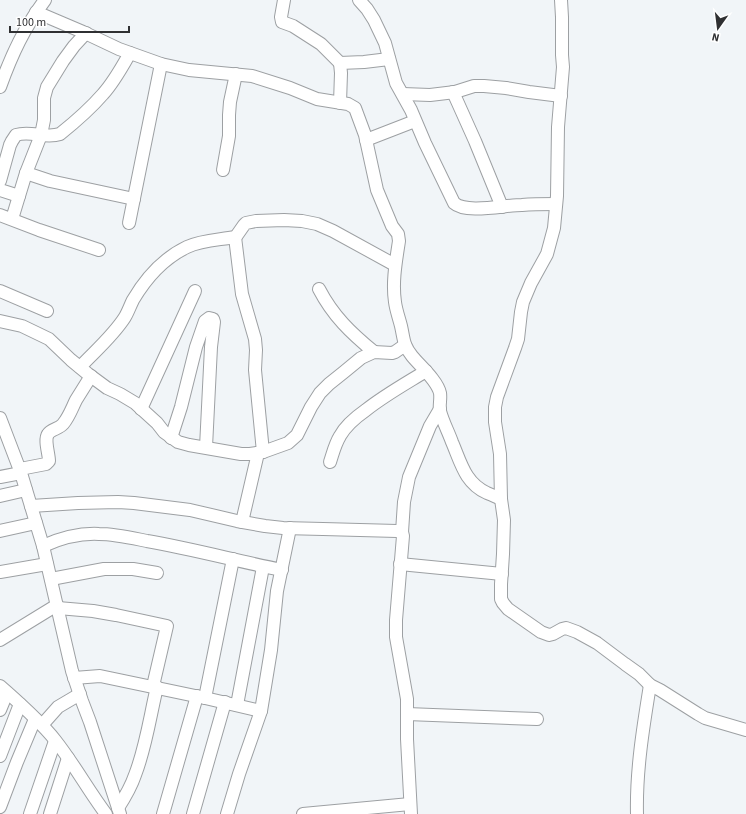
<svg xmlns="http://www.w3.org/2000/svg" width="746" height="814" font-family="'Source Sans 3',sans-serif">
<rect width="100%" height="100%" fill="#f1f5f8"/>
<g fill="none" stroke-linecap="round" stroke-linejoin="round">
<defs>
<g id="minor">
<path d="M284,0l-3,17 1,5 11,4 28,18 19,19"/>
<path d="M359,0l8,9 7,11 11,23 11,40 15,27 14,33 29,60c12,11 51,2 68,2 11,-1 23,-1 34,-1"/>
<path d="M561,0l1,17v38l1,12 -5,60 -1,69 -3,32 -7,26 -16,29 -8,19 -2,10 -3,27 -3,9 -18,49 -2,10v15l5,32 1,45 3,21 -1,34 -2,30v15l2,4 5,6 33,23 8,3 4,-1 9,-5 4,-1 11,4 20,11 28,21 14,10 11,11 10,5 38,24 7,4 41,12"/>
<path d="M36,12l47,20 36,17 42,15 28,6 63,6 38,12 27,11 31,5 7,4 10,27 12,55 15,36 6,8 1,7c-3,20 -7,41 -4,61 1,8 4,16 6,24 3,13 2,19 11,30 8,10 25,24 28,37 1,6 -1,12 0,18 3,11 8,20 12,31 9,21 13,41 35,51 5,2 10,4 14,6"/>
<path d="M0,87c12,-33 24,-59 45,-87"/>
<path d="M453,92l22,49 27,66"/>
<path d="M403,94l27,1 25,-3 19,-6h10l22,2 23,4 32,4"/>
<path d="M340,103l1,-30 -1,-10 24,-1 25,-3"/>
<path d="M366,140l49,-19"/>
<path d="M223,170l6,-34v-21l1,-13 6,-28"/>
<path d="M26,173l24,8 84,18"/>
<path d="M0,181l10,-36 2,-4 4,-6c14,-5 29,4 44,-1 15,-12 30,-25 43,-40 11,-12 19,-27 27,-41"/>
<path d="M0,190l19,6"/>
<path d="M0,215l39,15 60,20"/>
<path d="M12,219l14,-46 15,-38 3,-15v-22l3,-11 16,-26 11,-15 12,-13"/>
<path d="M129,223l32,-159"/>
<path d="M235,237l7,57 13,45 1,11 -1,20 8,82"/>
<path d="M319,289c14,27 32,44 55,63"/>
<path d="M0,291l47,20"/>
<path d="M0,321l22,5 27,13 22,21 17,14 19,14 13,6 15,9 22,20 7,9 14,10 11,3 52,9h9l13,-2 25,-9 9,-8 14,-28 9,-14 9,-9 15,-12 17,-14 13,-6 18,1 3,-1 10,-7"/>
<path d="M80,367c15,-16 33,-31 45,-50 3,-5 5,-11 8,-17 13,-22 31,-42 54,-53 15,-7 32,-7 48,-10l2,-2 7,-10 2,-2 10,-2 28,-1 18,1 15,3 16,7 62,34"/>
<path d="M141,409l54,-118"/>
<path d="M0,418l21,55 22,73 29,125 10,30 8,21 30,92"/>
<path d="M171,438l10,-31 15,-60 9,-26 4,-3 4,1 1,3 -3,25 -5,100"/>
<path d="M330,462c3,-9 5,-18 10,-26 6,-11 16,-19 26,-26 19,-15 39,-26 60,-39"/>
<path d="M20,469l26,-5 3,-3c0,-7 -5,-21 -1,-27 3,-5 11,-5 15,-10 6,-7 9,-16 13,-24 5,-8 10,-16 15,-24"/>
<path d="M0,477l21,-4"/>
<path d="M0,496l26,-6"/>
<path d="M31,506l47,-3 40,-1 16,1 56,7 47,11 28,5 18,2 40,1 74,2 5,1 1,4 -7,84v17l11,62v40l4,75"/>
<path d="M242,522l16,-69"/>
<path d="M0,531l36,-8"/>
<path d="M402,532l2,-30 5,-25 21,-51 10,-17"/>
<path d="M43,546c18,-8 37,-13 56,-12 16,0 33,4 48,7 46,8 90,20 135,29"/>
<path d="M400,564l102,10"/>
<path d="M0,572l47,-8"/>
<path d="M51,579l53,-10h29l24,4"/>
<path d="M58,608l35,3 23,4 51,11 -14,60"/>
<path d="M0,640l57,-35"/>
<path d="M74,678l26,-2 105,22 56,13"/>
<path d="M0,686c19,17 39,34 55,54 19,24 33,50 51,74"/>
<path d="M205,698l28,-139"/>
<path d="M237,705l26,-138"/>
<path d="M0,710l7,-17"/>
<path d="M407,714l130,5"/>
<path d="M42,725l16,-18 22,-13"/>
<path d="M0,756l20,-52"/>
<path d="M0,807l17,-45 18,-43"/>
<path d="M118,808c7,-11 13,-21 17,-33 11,-28 15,-59 22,-88"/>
<path d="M30,814l25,-73"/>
<path d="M50,814l18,-56"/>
<path d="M163,814l34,-118"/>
<path d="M193,814l32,-112"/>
<path d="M227,814l12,-40 22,-63 10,-61 6,-59 13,-63"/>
<path d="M303,814l107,-10"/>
<path d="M637,814c-1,-43 6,-86 13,-129"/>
</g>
</defs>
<!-- minor casing -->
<use href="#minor" stroke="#9da0a3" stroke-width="14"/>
<!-- minor -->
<use href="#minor" stroke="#fff" stroke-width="12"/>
</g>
<!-- north arrow -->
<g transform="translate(718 28) rotate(194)" stroke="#ffffff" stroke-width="3" paint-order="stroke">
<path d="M0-3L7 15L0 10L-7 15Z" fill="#2f3032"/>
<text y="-6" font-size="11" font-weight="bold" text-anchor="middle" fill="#2f3032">N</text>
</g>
<!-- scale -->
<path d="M10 26v6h119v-6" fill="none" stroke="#2f3032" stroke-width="2"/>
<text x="16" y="26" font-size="12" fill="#2f3032" stroke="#ffffff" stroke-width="3" paint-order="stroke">100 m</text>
</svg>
